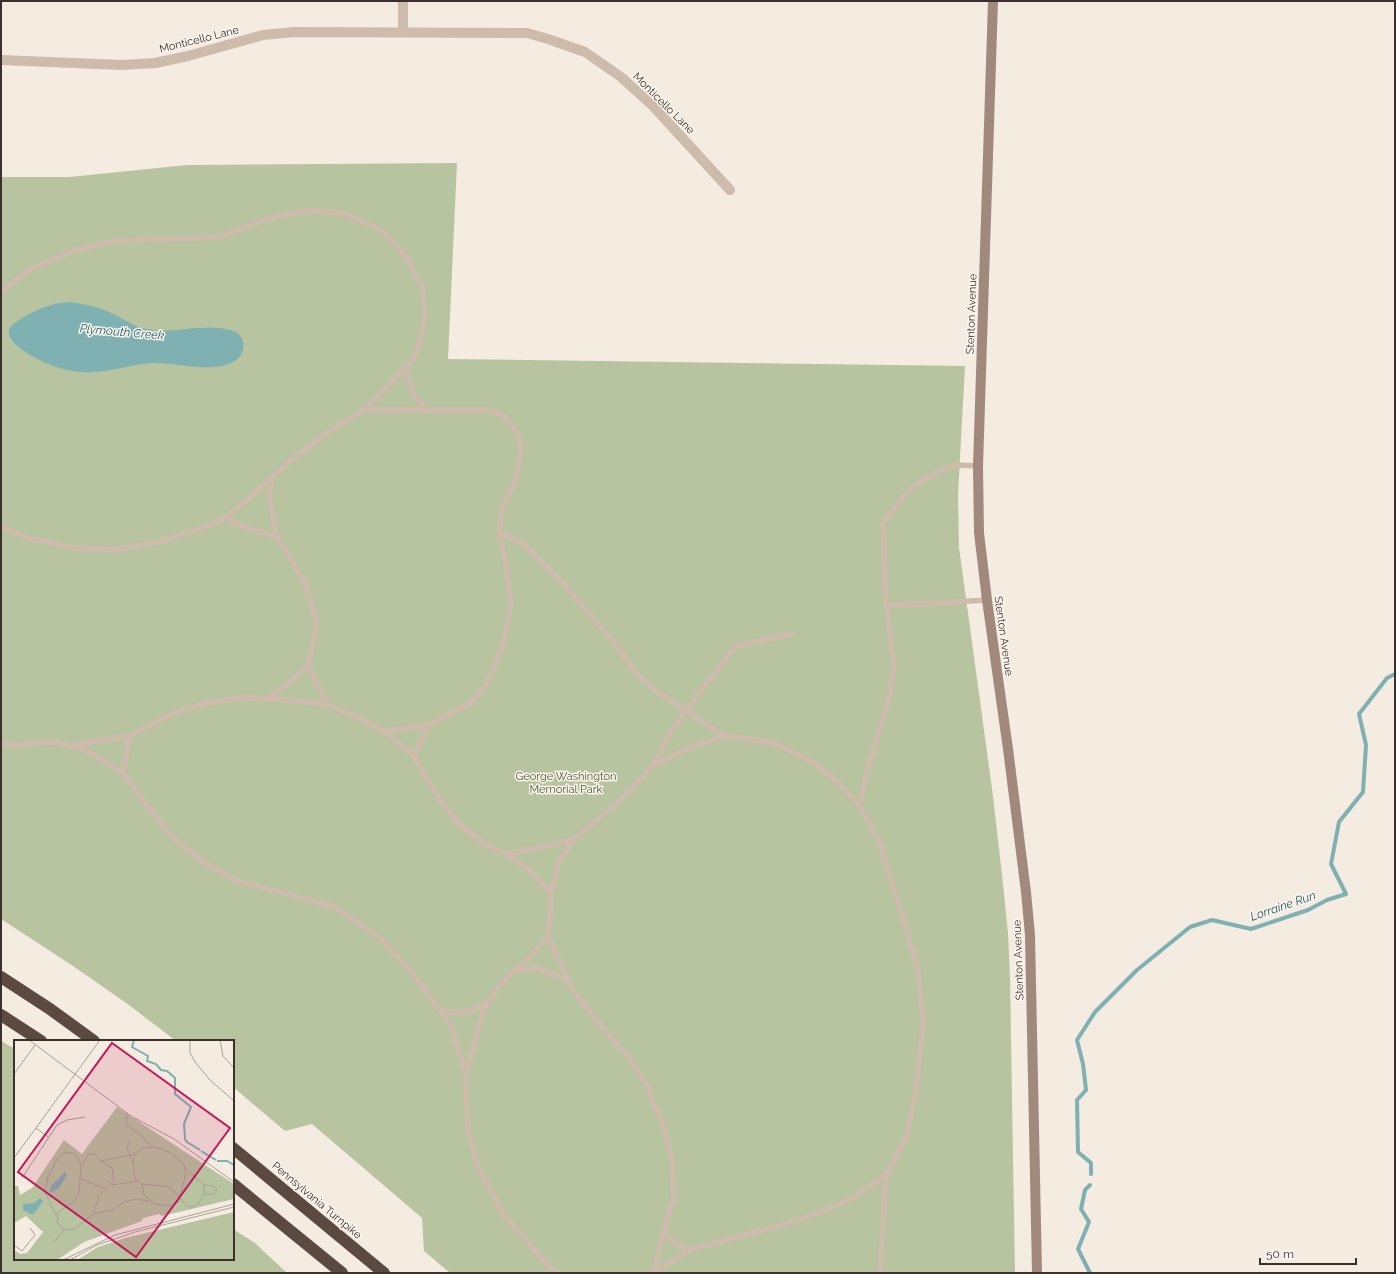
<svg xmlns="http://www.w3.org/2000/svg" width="1396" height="1274" font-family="Raleway,sans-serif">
<rect width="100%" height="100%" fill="#f4ebe1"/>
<!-- green -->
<g fill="#b8c4a0">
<path d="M457,163l-9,196 517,7 -7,129 1,52 34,249 10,88 5,49 2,46 5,294h-565l-26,-22 -2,-33 -110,-94 -27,7 -52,-44v-46h-57l-47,-36 -56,-39 -72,-47v-742h69l117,-12z"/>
<path d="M1,1041l14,8v210h218v-30l22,14 32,30h-286z"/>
</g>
<!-- water -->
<path fill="#7fb0b2" d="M69,302c14,2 26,4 38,9 16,7 28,17 45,19 25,3 57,-8 81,1 15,6 13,25 0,31 -22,12 -56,0 -81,1 -19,1 -38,8 -57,9 -25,2 -50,-7 -71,-21 -8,-6 -17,-12 -15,-23 11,-10 27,-19 42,-23 5,-2 12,-2 18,-3z"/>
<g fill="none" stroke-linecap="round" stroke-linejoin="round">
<!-- stream -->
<g stroke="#7fb0b2" stroke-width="4">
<path d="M1091,1174v-11l-13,-11 -1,-52 9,-10 -3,-26 -6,-24 18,-28 42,-42 53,-43 22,-7 39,9 57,-19 19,-10 19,-6 -15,-30 8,-42 24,-30 3,-47 -7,-31 28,-36 8,-4"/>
<path d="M1090,1273l-12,-24 11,-27 -8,-13 4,-19 5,-5"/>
</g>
<!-- service -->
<g stroke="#cdbbac" stroke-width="5.5">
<path d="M1,292l28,-22 44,-19 41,-10 106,-4 44,-17 42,-10 36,3 40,17 26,29 14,28 3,29 -5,25 -8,20 -48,49"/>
<path d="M405,369l10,28 12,14"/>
<path d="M272,478l-3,17 8,42 28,45 12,42 -9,42 20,39"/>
<path d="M225,518l19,9 33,10"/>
<path d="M1,527l27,11 45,10 40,2 45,-8 45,-14 22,-10 36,-30 30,-28 43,-32 30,-18h126l15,7 13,17 3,13 -4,29 -15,32 -3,24 23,11 43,43 48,55 24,33 19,17 68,45"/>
<path d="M886,606l101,-6"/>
<path d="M266,698l21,-13 21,-19"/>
<path d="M384,731l30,25 24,41 20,26 25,20 23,11 23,16 22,23"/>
<path d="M1,743l10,2 44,-3 29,7 39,24 20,27 32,40 33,25 30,16 94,25 45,29 34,36 38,52 17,50"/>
<path d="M74,745l56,-9 41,-22 36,-11 37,-5 33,1 51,6 32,13 24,13 44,-6 44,-23 16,-20 15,-38 8,-39 -4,-35 -8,-38"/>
<path d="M414,756l14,-31"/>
<path d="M652,766l20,-35 14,-21 50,-64 55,-12"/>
<path d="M123,773l7,-37"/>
<path d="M860,806l6,-30 23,-79 5,-29 -8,-69 -3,-76 20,-26 15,-14 23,-13 14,-5 23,1"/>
<path d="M506,854l67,-14"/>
<path d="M548,936l-20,23 -13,11 -18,19 -13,20 -18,64v21l2,37 11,38 26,47 47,54 7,3"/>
<path d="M515,970l24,-2 29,13"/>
<path d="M440,1011l24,2 23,-9"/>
<path d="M664,1232l11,11 15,7"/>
<path d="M654,1273l9,-40 11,-36 -2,-39 -9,-33 -16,-39 -17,-27 -29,-33 -30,-39 -23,-51 2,-17 1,-26 8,-31 14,-22 50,-42 29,-32 45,-21 27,-9 18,2 32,5 34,16 24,18 28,29 19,35 39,127 5,56 -7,67 -9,44 -21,40 -34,23 -49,21 -113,31 -35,22"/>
<path d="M880,1273l6,-98"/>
</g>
<!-- minor -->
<g stroke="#cdbbac" stroke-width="10">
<path d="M403,32v-31"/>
<path d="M1,60l121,5 33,-2 33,-7 75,-21 31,-3 233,1 21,6 37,13 36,25 32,29 77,84"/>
</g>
<!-- secondary -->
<path stroke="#a18a7d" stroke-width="10" d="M993,1l-15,465 1,67 8,67 21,149 18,143 4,43 7,338"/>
<!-- motorway -->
<g stroke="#5c4a42" stroke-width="12">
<path d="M1,977l49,32 44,32"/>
<path d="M1,1015l40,26"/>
<path d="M233,1148l151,125"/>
<path d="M233,1184l109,89"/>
</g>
</g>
<g text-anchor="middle" stroke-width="3" stroke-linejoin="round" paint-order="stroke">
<!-- street labels -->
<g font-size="11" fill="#3b302b" stroke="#fbf5ee">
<text transform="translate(199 39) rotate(-14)" y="4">Monticello Lane</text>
<text transform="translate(664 103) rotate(45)" y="4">Monticello Lane</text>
<text transform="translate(971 314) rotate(-88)" y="4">Stenton Avenue</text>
<text transform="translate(1004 636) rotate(82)" y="4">Stenton Avenue</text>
<text transform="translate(1018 960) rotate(-92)" y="4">Stenton Avenue</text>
<text transform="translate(317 1200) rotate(40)" y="4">Pennsylvania Turnpike</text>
</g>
<!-- park labels -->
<g font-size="11" fill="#4a5a2e" stroke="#fbf5ee">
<text x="566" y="780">George Washington<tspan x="566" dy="13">Memorial Park</tspan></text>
</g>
<!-- water labels -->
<g font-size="12" font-style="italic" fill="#1f5a5e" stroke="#fbf5ee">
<text transform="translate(122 332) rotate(5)" y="4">Plymouth Creek</text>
<text transform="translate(1283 906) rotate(-19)" y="4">Lorraine Run</text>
</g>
</g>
<!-- overview -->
<g transform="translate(14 1040)">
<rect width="220" height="220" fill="#f4ebe1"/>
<path d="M103,67l117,77v15l-72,17 -3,-2 -16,4 -1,3 -58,21 -27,18h-43v-10l6,4 7,-1 16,-21 -17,-16 -12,7v-37h4l2,9 12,-7 32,-48 18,14zM220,172v48h-157l21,-13 27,-9z" fill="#b8c4a0"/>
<path d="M51,132l2,3 -8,13 -9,5 1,-7zM26,158l3,3 -10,14 -10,-5v-6l11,-1z" fill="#7fb0b2"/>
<path fill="none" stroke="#7fb0b2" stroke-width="2" d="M120,0l-2,7 16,9 -1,5 9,3 5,6 6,1 8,7v16l16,13 -7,17 1,15 2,3 13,8M187,111l15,9M203,121h10l7,4"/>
<path fill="none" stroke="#aaa098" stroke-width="1" d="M15,0l102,76 43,23 60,43M176,0v13l5,9 15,18 24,21M206,0l3,16 11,12M0,34l21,-29M113,73l-1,12 14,9 10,12M22,88l12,9M116,101l-3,6 5,15M121,114l-34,7 -6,-7h-6l-8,12 -2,27 -5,9 -16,10 -1,10 7,8 11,-1 18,-15 19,-4 12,-8 12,-3 13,2M0,118l86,-118M8,138l35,-53 10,-5 18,-3M67,139l25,10M128,144l2,11 10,9 19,2 8,-7 -11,-12 -28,-3 -7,-6 -2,-15 2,-9 8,-6 12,-1 14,5 15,12 2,9 -6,24M98,145l26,-4M190,154h9l4,-5 -3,-3 -10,-1M167,159l5,7 6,1 7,-4 5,-9v-9l-18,-16M79,173l6,-17 15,-15 -2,-13 -11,-7M42,175l-11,-23 3,-15 10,-19 7,-6 11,2 5,11M40,202l10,-12M0,205l8,6 13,-16 -5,-7M49,220l52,-25 119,-31M56,220l27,-15 38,-13 99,-25"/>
<path fill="#c2185b" fill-opacity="0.15" stroke="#c2185b" stroke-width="2" d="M98,3l118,85 -94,129 -118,-85z"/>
<rect width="220" height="220" fill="none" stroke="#3b302b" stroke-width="2"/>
</g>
<!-- border -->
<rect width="1396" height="1274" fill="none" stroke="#3b302b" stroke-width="4"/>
<!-- scale -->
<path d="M1260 1258v6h96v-6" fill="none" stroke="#3b302b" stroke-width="2"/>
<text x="1266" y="1258" font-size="12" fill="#3b302b" stroke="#fbf5ee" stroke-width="3" paint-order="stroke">50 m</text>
</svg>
